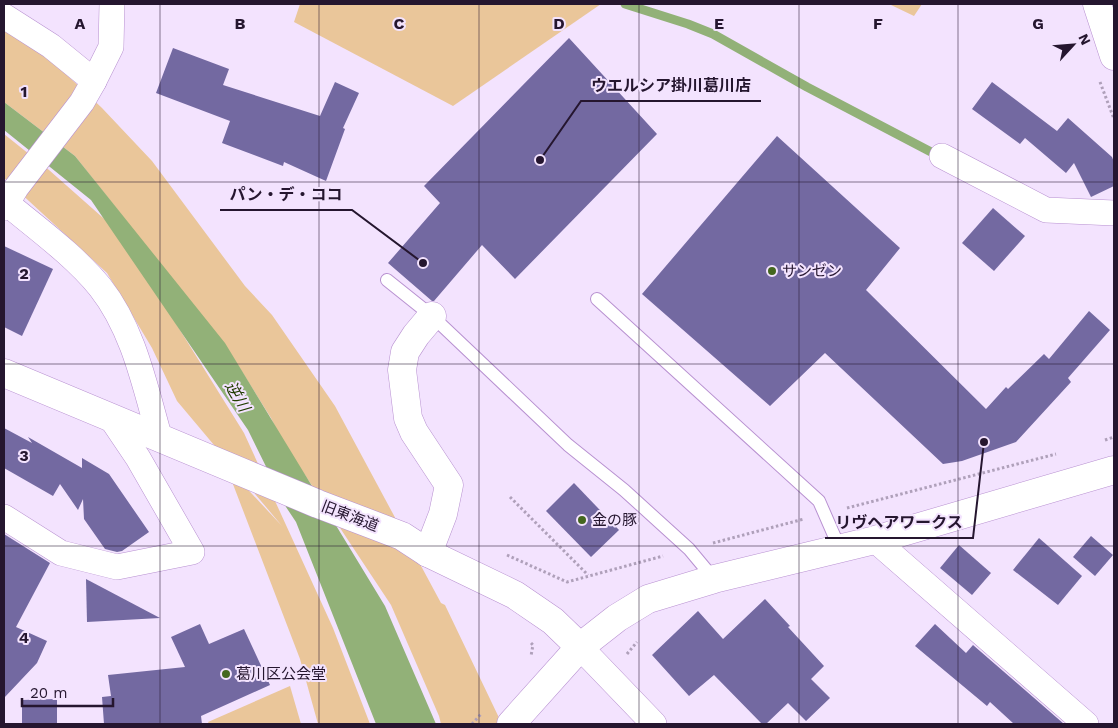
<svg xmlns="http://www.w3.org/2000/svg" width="1118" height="728" font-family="'Work Sans','Noto Sans JP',sans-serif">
<rect width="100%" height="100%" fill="#f3e3fe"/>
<!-- green -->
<g fill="#eac69a">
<path d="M300,4h301l-148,102 -159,-84z"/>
<path d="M838,4h84l-8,12 -23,-11z"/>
<path d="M4,29l47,31 51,48 50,53 93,125 27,29 63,91 106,197 4,2 57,119h-61l-2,-8 -48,-111 -86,-130 -19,-26 -15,-31 -42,-67 -154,-195 -71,-54z"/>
<path d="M4,134l45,36 70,62 125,201 89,195 37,96h-52l-18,-65 -74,-193 56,60 -105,-125 -25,-53 -45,-75 -103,-95z"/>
<path d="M290,686l11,38h-92l-1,-2z"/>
</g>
<!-- water -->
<path fill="#92b178" d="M4,102l71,54 150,187 160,263 51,118h-60l-80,-202 -10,-15 -38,-77 -157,-230 -87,-70z"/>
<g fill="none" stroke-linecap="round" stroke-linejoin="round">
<!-- stream -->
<path stroke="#92b178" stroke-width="9" d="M625,4l63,20 25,10 94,53 126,66"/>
</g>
<!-- building -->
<g fill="#7369a1">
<path d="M569,38l88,96 -142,145 -33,-34 -48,56h-2l-44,-38 52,-60 -16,-17z"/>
<path d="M173,48l56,21 -6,16 97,31 15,-34 24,11 -16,35 2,1 -19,52 -42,-19 -1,4 -61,-23 8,-22 -74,-28z"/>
<path d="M992,82l65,49 11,-13 44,39 2,5v24l-23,11 -17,-34 -8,10 -41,-35 -5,6 -48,-35z"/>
<path d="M777,136l123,112 -34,42 120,119 20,-22 2,2 36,-35 5,5 40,-48 21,19 -42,48 3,4 -55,60 -54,19 -19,3 -118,-111 -55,53 -128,-112z"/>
<path d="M993,208l32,28 -31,35 -32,-28z"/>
<path d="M4,246l49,23 -31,67 -18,-9z"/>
<path d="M4,428l28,15 -4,-6 54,31v-10l27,16 40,58 -27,19 -5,1 -12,-3 -21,-30 -1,-20 -5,11 -18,-26 -7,12 -49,-28z"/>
<path d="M574,483l45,47 -28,27 -45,-46z"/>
<path d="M4,534l46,29 -34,64 31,14 -10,22 -33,35z"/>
<path d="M1091,536l22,19 -18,21 -22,-19z"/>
<path d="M1039,538l43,38 -24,29 -45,-35z"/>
<path d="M959,545l32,28 -19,22 -32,-27z"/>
<path d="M86,579l74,39 -73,4z"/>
<path d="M765,599l25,27 -2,1 36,39 -13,13 19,19 -24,23 -18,-18 -22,21h-4l-48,-49 -25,21 -37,-41 46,-44 25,28z"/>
<path d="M200,624l9,20 35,-15 26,56 -69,31 1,8h-98l-2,-27 9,-1 -3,-21 77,-8 -14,-30z"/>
<path d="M935,624l31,29 7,-8 91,79h-50l-24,-22 -3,4 -72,-60z"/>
<path d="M57,699v25h-35v-24z"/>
</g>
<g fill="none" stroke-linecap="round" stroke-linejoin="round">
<defs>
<g id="lane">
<path d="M387,280l45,36 136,129 56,45 65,59 25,30"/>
<path d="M597,299l222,202 21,48"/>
</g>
<g id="street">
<path d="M4,16l47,30 43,35"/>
<path d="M942,156l104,54 68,3"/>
<path d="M4,201c32,27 69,53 96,86 34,43 45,100 60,152"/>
<path d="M4,208l12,-20 66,-86 12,-21 17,-34 1,-43"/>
<path d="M4,517l57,36 56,14 75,-15 -54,-94 -27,-40"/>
<path d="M875,540l211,184"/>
<path d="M580,647l74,77"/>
</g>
<g id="secondary">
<path d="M1097,4l17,52"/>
<path d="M4,373l314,131 84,32 26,17 87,42 38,26 27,26"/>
<path d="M428,553l15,-39 6,-29 -35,-53 -6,-14 -6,-48 3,-18 11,-17 16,-19"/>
<path d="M511,724l69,-77 37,-29 31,-19 66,-20 161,-39 239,-70"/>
</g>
</defs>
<!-- lane casing -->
<use href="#lane" stroke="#b891d1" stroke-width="14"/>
<!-- street casing -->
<use href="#street" stroke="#b891d1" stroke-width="26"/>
<!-- secondary casing -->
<use href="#secondary" stroke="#b891d1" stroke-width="29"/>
<!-- path -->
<g stroke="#afa0ba" stroke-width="3" stroke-dasharray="2.5 2.5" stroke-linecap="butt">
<path d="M1100,82l14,37"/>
<path d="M1105,440l9,-3"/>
<path d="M510,497l78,78"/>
<path d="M847,508l209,-54"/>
<path d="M713,543l91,-24"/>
<path d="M507,555l60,27 96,-26"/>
<path d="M531,643l2,2 -2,11"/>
<path d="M627,654l10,-12"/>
<path d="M472,724l10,-11"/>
</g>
<!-- lane -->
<use href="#lane" stroke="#fff" stroke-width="12"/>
<!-- street -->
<use href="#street" stroke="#fff" stroke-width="25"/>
<!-- secondary -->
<use href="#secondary" stroke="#fff" stroke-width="28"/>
</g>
<!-- grid -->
<path fill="none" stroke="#25162f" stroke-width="1" stroke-opacity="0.55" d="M160,4v720M319,4v720M479,4v720M639,4v720M799,4v720M958,4v720M4,182h1110M4,364h1110M4,546h1110"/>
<!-- markers -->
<g fill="#44671f" stroke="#f3e3fe" stroke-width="2">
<circle cx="772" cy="271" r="5"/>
<circle cx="582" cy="520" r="5"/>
<circle cx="226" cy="674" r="5"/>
</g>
<g text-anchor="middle" stroke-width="4" stroke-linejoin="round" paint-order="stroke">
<!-- poi labels -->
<g font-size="15" fill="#25162f" stroke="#f3e3fe" text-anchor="start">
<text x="782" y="276">サンゼン</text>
<text x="592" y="525">金の豚</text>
<text x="236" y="679">葛川区公会堂</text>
</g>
<!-- street labels -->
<g font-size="15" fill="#25162f" stroke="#f3e3fe">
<text transform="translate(350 516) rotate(21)" y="5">旧東海道</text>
</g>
<!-- water labels -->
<g font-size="16" font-style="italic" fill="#213d00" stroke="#f3e3fe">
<text transform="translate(238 396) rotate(60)" y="6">逆川</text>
</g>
</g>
<g font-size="16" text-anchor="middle" font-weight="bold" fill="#25162f" stroke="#f3e3fe" stroke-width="4" stroke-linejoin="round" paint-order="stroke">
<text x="80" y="29">A</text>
<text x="240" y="29">B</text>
<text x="399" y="29">C</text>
<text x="559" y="29">D</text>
<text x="719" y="29">E</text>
<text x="878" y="29">F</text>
<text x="1038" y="29">G</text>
<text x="24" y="97">1</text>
<text x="24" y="279">2</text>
<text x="24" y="461">3</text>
<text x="24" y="643">4</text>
</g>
<!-- callouts -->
<path fill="none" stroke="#25162f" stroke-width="2" d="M540 160L581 101H761M423 263L352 210H220M984 442L973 538H825"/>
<g fill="#25162f" stroke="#f3e3fe" stroke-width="2">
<circle cx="540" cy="160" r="5"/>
<circle cx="423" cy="263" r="5"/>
<circle cx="984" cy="442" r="5"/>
</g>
<g font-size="16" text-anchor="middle" font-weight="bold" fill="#25162f" stroke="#f3e3fe" stroke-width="4" stroke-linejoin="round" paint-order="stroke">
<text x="671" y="91">ウエルシア掛川葛川店</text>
<text x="286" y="200">パン・デ・ココ</text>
<text x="899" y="528">リヴヘアワークス</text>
</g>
<!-- border -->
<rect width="1118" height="728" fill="none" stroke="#25162f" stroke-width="10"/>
<!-- north arrow -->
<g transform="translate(1073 45) rotate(64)" stroke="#f3e3fe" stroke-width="4" paint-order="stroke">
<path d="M0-4L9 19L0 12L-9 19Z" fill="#25162f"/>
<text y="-8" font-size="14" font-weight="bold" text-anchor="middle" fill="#25162f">N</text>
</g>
<!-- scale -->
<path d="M22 698v8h91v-8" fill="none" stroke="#25162f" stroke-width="2.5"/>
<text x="30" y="698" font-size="15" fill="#25162f" stroke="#f3e3fe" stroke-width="4" paint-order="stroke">20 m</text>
</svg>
